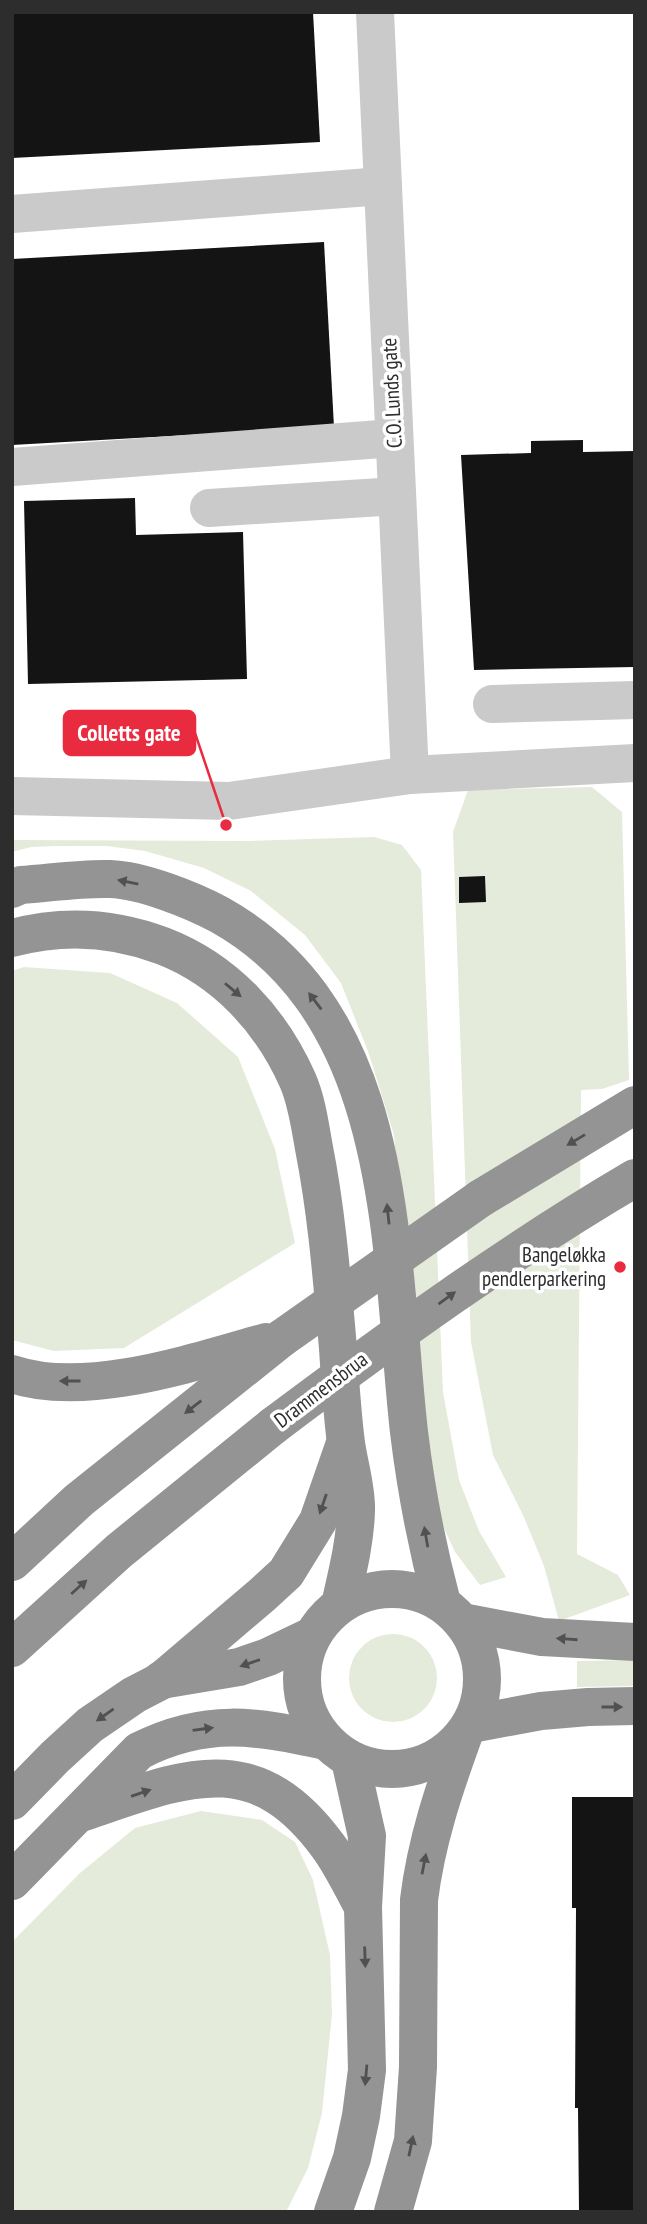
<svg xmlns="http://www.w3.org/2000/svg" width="647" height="2224" font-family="'PT Sans Narrow',sans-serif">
<rect width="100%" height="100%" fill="#fff"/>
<!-- green -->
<g fill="#e4ebda">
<path d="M592,787l30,25 7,268 -27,9 -21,1 -4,464 41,21 12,20 -71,26 -15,-55 -21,-51 -30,-60 -22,-113 -18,-510 15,-42z"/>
<path d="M374,837l28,8 19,25 22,522 16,88 20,51 27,46 -26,8 -25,-33 -17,-37 -18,-115 -26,-265 -25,-81 -28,-71 -36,-48 -54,-44 -47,-23 -59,-17 -38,-5h-51l-25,1 -19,5v-12l237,1z"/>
<path d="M24,967l86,6 67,30 61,54 37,92 20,94 -171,105 -70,3 -42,-11v-369z"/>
<circle cx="393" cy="1678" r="44"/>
<path d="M635,1660v26l-58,1v-26z"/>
<path d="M201,1811l61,9 33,22 18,38 17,75 2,59 -10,99 -14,55 -22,44h-274v-270l68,-69 55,-45z"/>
</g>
<!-- building -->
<g fill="#141414">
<path d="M12,12h301l7,130 -308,16z"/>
<path d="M324,242l10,185 -322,18v-186z"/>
<path d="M583,440v12l52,-1v216l-161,3 -13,-215 70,-2v-12z"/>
<path d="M135,498l1,37 107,-3 4,147 -219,5 -4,-183z"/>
<path d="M485,876l1,26 -27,1v-26z"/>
<path d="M572,1797h63v415h-56l-1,-104h-3l1,-200h-4z"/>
</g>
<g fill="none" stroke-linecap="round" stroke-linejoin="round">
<!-- minor -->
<g stroke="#cacaca" stroke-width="38">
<path d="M375,12l35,763"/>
<path d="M12,214l371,-28"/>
<path d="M12,467l382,-29"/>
<path d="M209,508l188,-12"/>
<path d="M492,704l143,-4"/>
<path d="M12,796l217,5 181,-26 225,-12"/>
</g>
<!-- highway -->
<g stroke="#949494" stroke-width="38">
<path d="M12,889l9,-4c29,-2 60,-7 89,-6 32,1 82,21 110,36 181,102 169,338 189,517 7,58 18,115 33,171"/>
<path d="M12,938c52,-14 101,-11 151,8 62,24 108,74 135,135 9,21 12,45 16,67 13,66 18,133 24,200 2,32 4,64 8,95 3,22 11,46 10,68 -1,32 -9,63 -16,94"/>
<path d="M481,1198l154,-93"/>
<path d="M12,1374c74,25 182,-12 254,-32"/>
<path d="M12,1562l67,-62 203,-162"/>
<circle cx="392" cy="1679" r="90"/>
<path d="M462,1622l80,15 93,5"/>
<path d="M12,1648l107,-97 154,-125"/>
<path d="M161,1680l78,-13 29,-10 44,-21"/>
<path d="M471,1724l70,-13 47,-4 47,-1"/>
<path d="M12,1801l43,-44 35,-32 44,-30 27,-14 101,-86 24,-22 32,-52 26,-75"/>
<path d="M84,1812c101,-34 170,-67 244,34 14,19 24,41 35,61"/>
<path d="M12,1881l127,-130c67,-34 117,-25 187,-10"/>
<path d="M333,2212l19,-54 9,-42 6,-46 -4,-163 4,-71 -17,-76"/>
<path d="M393,2212l20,-71 5,-74 1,-167c7,-58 25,-111 45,-166"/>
</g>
<!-- highway-bridge -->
<g stroke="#949494" stroke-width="38">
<path d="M282,1338l199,-140"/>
<path d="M273,1426c117,-88 236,-174 362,-248"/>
</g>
</g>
<!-- one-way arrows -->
<defs><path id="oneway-solid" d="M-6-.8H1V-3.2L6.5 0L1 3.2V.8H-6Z" transform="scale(1.75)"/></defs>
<g fill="#515151">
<use href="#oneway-solid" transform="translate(128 882) rotate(-168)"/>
<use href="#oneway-solid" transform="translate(233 990) rotate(40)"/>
<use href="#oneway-solid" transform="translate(315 1001) rotate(-127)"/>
<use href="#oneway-solid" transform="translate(576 1140) rotate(149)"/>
<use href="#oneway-solid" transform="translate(388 1214) rotate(-96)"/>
<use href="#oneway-solid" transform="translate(447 1298) rotate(-36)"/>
<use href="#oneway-solid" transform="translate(70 1381) rotate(180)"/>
<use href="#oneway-solid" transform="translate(193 1407) rotate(142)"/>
<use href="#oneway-solid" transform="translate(323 1504) rotate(109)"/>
<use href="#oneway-solid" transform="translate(426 1537) rotate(-100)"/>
<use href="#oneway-solid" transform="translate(79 1587) rotate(-42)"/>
<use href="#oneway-solid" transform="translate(567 1639) rotate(-176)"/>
<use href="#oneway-solid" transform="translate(250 1663) rotate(161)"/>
<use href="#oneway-solid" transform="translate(612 1707)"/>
<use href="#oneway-solid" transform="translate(105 1715) rotate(145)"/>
<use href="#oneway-solid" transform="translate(203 1729) rotate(-8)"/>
<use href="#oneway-solid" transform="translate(141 1793) rotate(-19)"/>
<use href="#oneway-solid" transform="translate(424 1864) rotate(-79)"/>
<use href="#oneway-solid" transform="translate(365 1957) rotate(88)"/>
<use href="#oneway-solid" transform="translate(366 2075) rotate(95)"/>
<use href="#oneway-solid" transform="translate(411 2146) rotate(-78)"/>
</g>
<!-- markers -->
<circle fill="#e92b3f" stroke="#fff" stroke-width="2.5" cx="620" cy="1267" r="7"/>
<g text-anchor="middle" stroke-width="7" stroke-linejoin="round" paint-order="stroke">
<!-- street labels -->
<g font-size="21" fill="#2d2d2d" stroke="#fff">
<text transform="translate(392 393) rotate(-93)" y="7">C.O. Lunds gate</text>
<text transform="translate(321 1390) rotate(-37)" y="7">Drammensbrua</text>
</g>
<!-- poi labels -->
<g font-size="21" fill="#2d2d2d" stroke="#fff" text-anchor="end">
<text x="606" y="1262">Bangeløkka<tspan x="606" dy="24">pendlerparkering</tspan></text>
</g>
</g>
<!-- callouts -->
<path fill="none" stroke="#e92b3f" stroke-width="2.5" d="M226 825L195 733"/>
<circle fill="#e92b3f" stroke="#fff" stroke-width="2.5" cx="226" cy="825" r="7"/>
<rect fill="#e92b3f" stroke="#e92b3f" stroke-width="2.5" x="64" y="711" width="131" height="44" rx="7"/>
<g font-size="23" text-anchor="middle" font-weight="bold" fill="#fff">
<text x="129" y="741">Colletts gate</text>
</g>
<!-- border -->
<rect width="647" height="2224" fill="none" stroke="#2d2d2d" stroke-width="28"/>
</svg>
